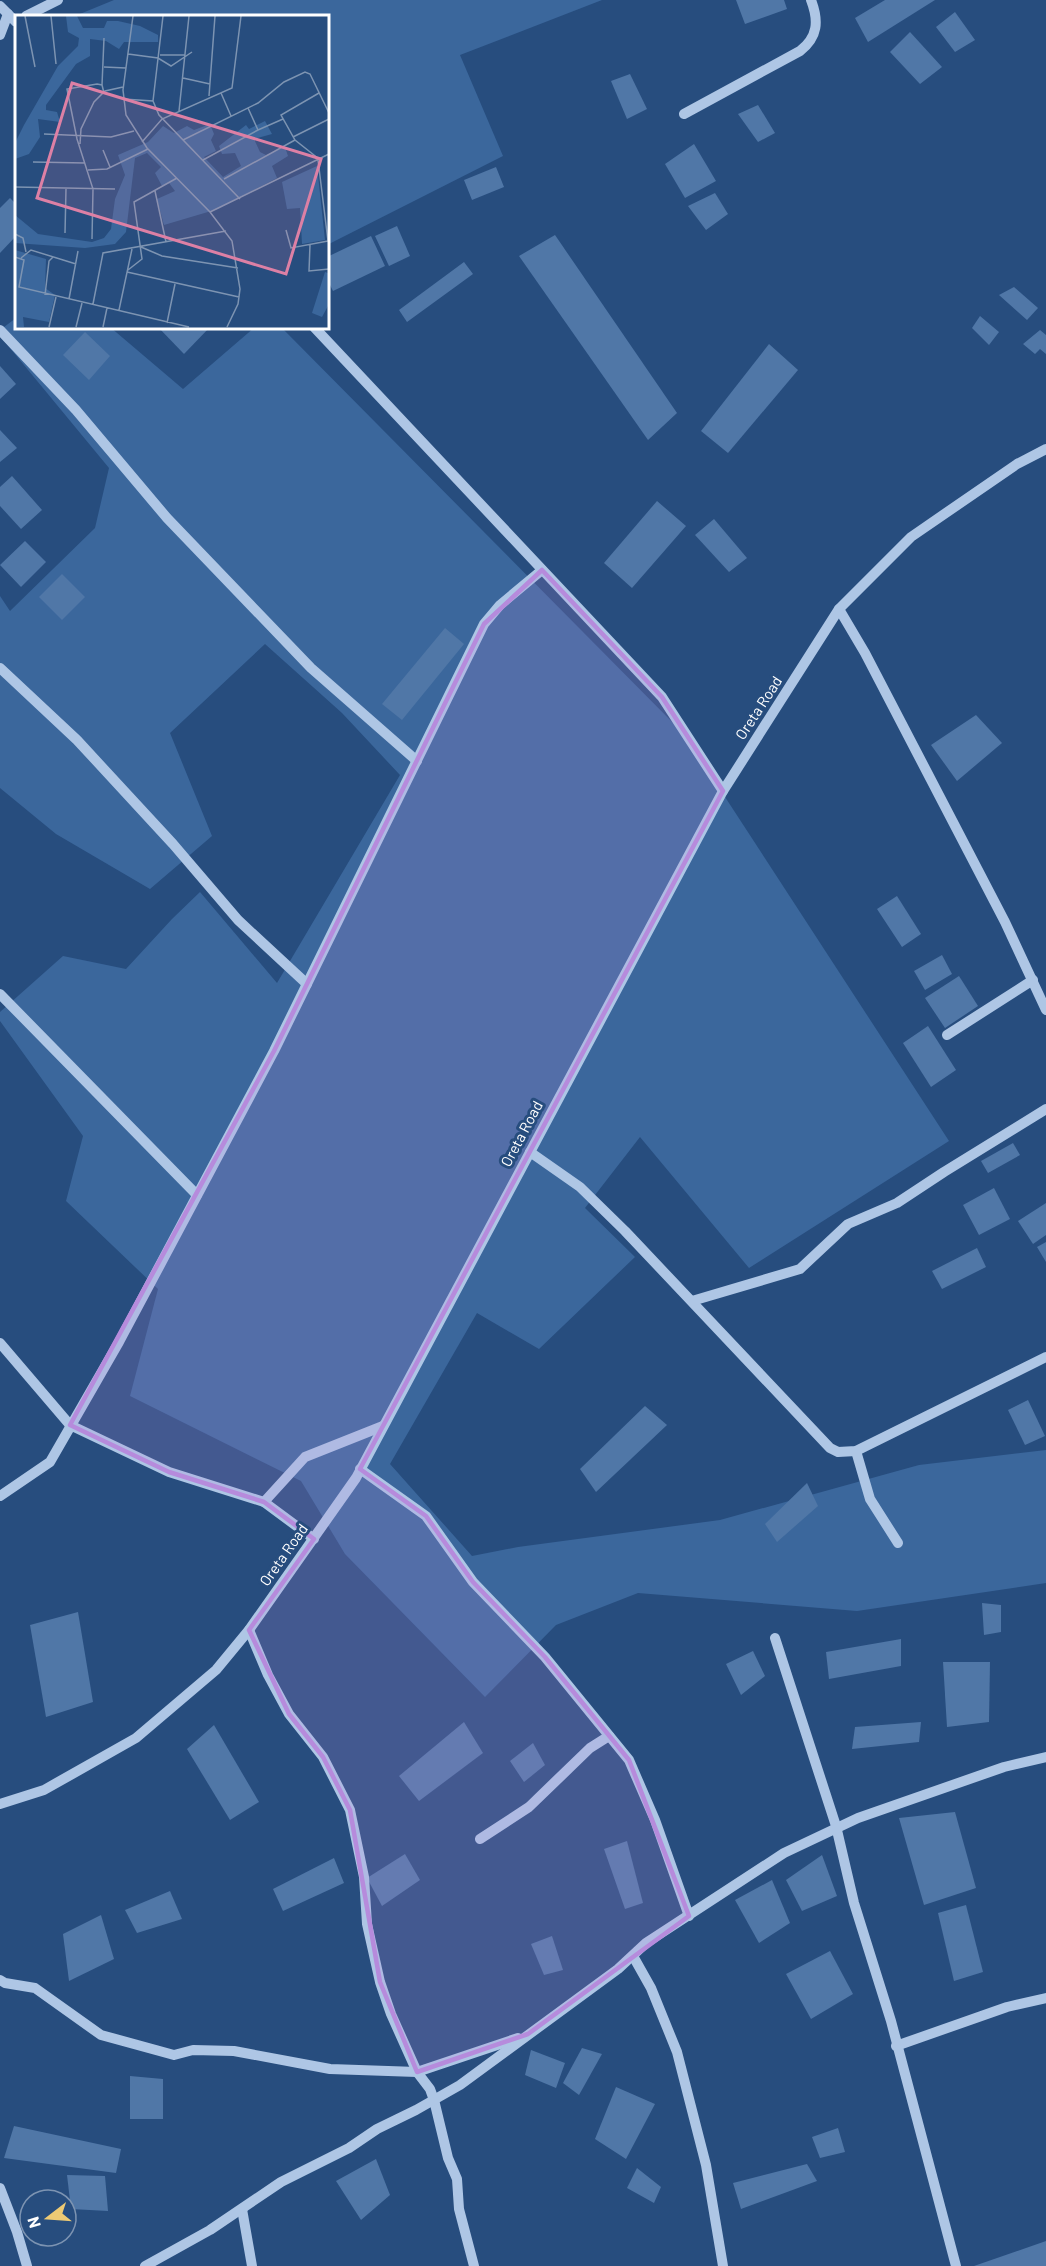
<svg xmlns="http://www.w3.org/2000/svg" width="1046" height="2266" font-family="Barlow,sans-serif">
<rect width="100%" height="100%" fill="#274d7e"/>
<!-- green -->
<g fill="#3b679c">
<path d="M114,0h488l-142,55 43,101 -176,89v-229h-252z"/>
<path d="M16,318v9h94l73,62 72,-62h26l403,407 265,407 -200,127 -109,-131 -55,71 50,49 -96,92 -62,-36 -87,151 82,92 46,-9 202,-27 199,-55 127,-15v133l-189,28 -219,-18 -82,32 -71,72 -140,-143 -44,-73 -171,-85 28,-107 -92,-88 17,-65 -83,-115v-9l63,-56 63,13 46,-50 28,-27 77,91 123,-208 -58,-62 -77,-69 -95,89 42,103 -62,53 -94,-55 -56,-46v-192l10,15 85,-83 14,-60 -109,-132v-6z"/>
</g>
<!-- building -->
<g fill="#5077a7">
<path d="M736,0h48l3,9 -42,15z"/>
<path d="M885,0h50l-67,42 -13,-24z"/>
<path d="M955,12l20,28 -20,12 -19,-25z"/>
<path d="M910,32l32,35 -22,17 -30,-32z"/>
<path d="M630,74l17,35 -20,10 -16,-38z"/>
<path d="M758,105l17,28 -17,9 -20,-28z"/>
<path d="M694,144l22,37 -31,17 -20,-34z"/>
<path d="M496,167l8,20 -32,13 -8,-20z"/>
<path d="M715,193l13,21 -22,16 -18,-24z"/>
<path d="M10,198l6,6v32l-16,17v-45z"/>
<path d="M397,226l13,30 -21,10 -14,-30z"/>
<path d="M555,235l122,178 -29,27 -129,-184z"/>
<path d="M371,236l14,30 -52,25 -6,-12v-22z"/>
<path d="M464,262l9,12 -66,48 -8,-12z"/>
<path d="M1014,287l24,21 -11,12 -28,-25z"/>
<path d="M980,316l19,16 -10,13 -17,-17z"/>
<path d="M158,327h52l-26,27z"/>
<path d="M1040,330l6,5v19l-6,-5 -5,5 -12,-10z"/>
<path d="M85,332l25,24 -21,24 -26,-25z"/>
<path d="M769,344l29,26 -70,83 -27,-22z"/>
<path d="M0,366l16,18 -16,15z"/>
<path d="M0,430l17,18 -17,14z"/>
<path d="M12,476l30,34 -21,19 -21,-23v-19z"/>
<path d="M657,501l29,25 -54,62 -28,-25z"/>
<path d="M714,519l33,39 -18,14 -34,-37z"/>
<path d="M25,541l21,21 -25,25 -21,-22z"/>
<path d="M62,574l23,23 -23,23 -23,-23z"/>
<path d="M445,628l19,16 -62,76 -20,-16z"/>
<path d="M976,715l26,28 -45,38 -26,-36z"/>
<path d="M897,896l24,38 -19,13 -25,-38z"/>
<path d="M942,955l10,19 -27,16 -11,-19z"/>
<path d="M959,976l19,30 -33,22 -20,-30z"/>
<path d="M928,1026l28,44 -25,17 -28,-44z"/>
<path d="M1013,1143l7,12 -32,18 -7,-12z"/>
<path d="M994,1188l16,31 -31,16 -16,-30z"/>
<path d="M1046,1203v32l-13,9 -15,-23z"/>
<path d="M1046,1242v20l-9,-15z"/>
<path d="M977,1248l9,19 -44,22 -10,-18z"/>
<path d="M1028,1400l17,36 -20,9 -17,-35z"/>
<path d="M645,1406l22,19 -71,67 -16,-23z"/>
<path d="M807,1483l11,23 -41,36 -12,-18z"/>
<path d="M982,1603l19,2v27l-17,3z"/>
<path d="M78,1612l15,90 -47,15 -16,-92z"/>
<path d="M901,1639v27l-72,13 -3,-27z"/>
<path d="M753,1651l12,25 -24,19 -15,-31z"/>
<path d="M943,1662h47l-1,60 -42,5z"/>
<path d="M464,1722l19,31 -64,48 -20,-25z"/>
<path d="M921,1722l-2,20 -67,7 3,-22z"/>
<path d="M214,1725l45,77 -29,18 -43,-71z"/>
<path d="M533,1743l12,22 -21,17 -14,-21z"/>
<path d="M955,1812l21,76 -52,17 -25,-87z"/>
<path d="M627,1841l16,62 -18,6 -21,-60z"/>
<path d="M405,1854l15,26 -38,26 -15,-28z"/>
<path d="M822,1855l15,41 -35,15 -16,-31z"/>
<path d="M334,1858l10,25 -61,28 -10,-22z"/>
<path d="M772,1880l18,43 -31,20 -24,-43z"/>
<path d="M170,1891l12,28 -45,14 -12,-23z"/>
<path d="M966,1905l17,67 -29,9 -16,-68z"/>
<path d="M101,1915l13,44 -45,22 -6,-47z"/>
<path d="M552,1936l11,34 -19,5 -13,-31z"/>
<path d="M830,1951l23,43 -42,25 -25,-45z"/>
<path d="M582,2048l20,6 -23,41 -16,-12z"/>
<path d="M531,2050l34,13 -9,25 -31,-13z"/>
<path d="M130,2076l33,3v40h-33z"/>
<path d="M616,2087l39,17 -29,55 -31,-20z"/>
<path d="M14,2126l107,23 -5,24 -112,-15z"/>
<path d="M838,2128l7,24 -25,6 -8,-21z"/>
<path d="M376,2159l14,36 -29,25 -25,-39z"/>
<path d="M807,2164l10,17 -76,28 -8,-26z"/>
<path d="M637,2168l24,19 -7,16 -27,-15z"/>
<path d="M67,2175l38,1 3,35 -37,-2z"/>
<path d="M1046,2241v25h-72z"/>
</g>
<g fill="none" stroke-linecap="round" stroke-linejoin="round">
<!-- minor -->
<g stroke="#aec6e5" stroke-width="10">
<path d="M0,6l16,16"/>
<path d="M26,16l32,-16"/>
<path d="M0,35l8,-21"/>
<path d="M684,114l116,-63c18,-14 19,-30 11,-51"/>
<path d="M314,327l348,370 61,94"/>
<path d="M0,330l76,80 91,108 144,150 106,93"/>
<path d="M839,609l26,44 140,269 41,88"/>
<path d="M0,668l77,72 96,104 65,76 69,64"/>
<path d="M0,994l197,201"/>
<path d="M947,1035l86,-55"/>
<path d="M530,1152l50,35 45,44 205,217 8,4 18,-1 190,-94"/>
<path d="M692,1301l108,-32 48,-45 49,-21 47,-31 102,-63"/>
<path d="M0,1343l70,82 99,47 95,30 50,37"/>
<path d="M856,1451l14,48 28,44"/>
<path d="M360,1469l66,47 47,66 72,75 84,103 26,60 34,96"/>
<path d="M0,1496l50,-34 69,-120 155,-291 210,-427 16,-19 42,-35"/>
<path d="M264,1502l41,-45 78,-31"/>
<path d="M249,1630l19,45 21,39 34,43 27,53 14,67 3,47 13,58 11,32 26,58 13,17 4,11 14,58 9,21 2,30 15,57"/>
<path d="M775,1638l61,188 18,77 37,118 65,245"/>
<path d="M0,1804l44,-14 92,-52 80,-68 33,-40 107,-152 367,-687 116,-182 72,-72 106,-73 29,-15"/>
<path d="M480,1839l49,-32 61,-59 19,-12"/>
<path d="M633,1956l18,32 26,64 29,113 17,101"/>
<path d="M0,1980l5,3 30,5 66,47 73,20 19,-5 41,1 96,18 87,3 101,-34"/>
<path d="M896,2046l111,-39 39,-9"/>
<path d="M0,2188l17,44 10,34"/>
<path d="M242,2209l10,57"/>
<path d="M145,2266l65,-36 71,-48 68,-34 28,-19 39,-19 44,-25 158,-116 28,-26 138,-90 74,-35 146,-51 42,-10"/>
</g>
</g>
<!-- marked area -->
<path fill="#b68bdc" fill-opacity="0.2" stroke="#b68bdc" stroke-width="4.5" stroke-linejoin="round" d="M542,570l120,127 61,94 -363,678 66,47 47,66 72,75 84,103 60,156 -161,118 -111,38 -37,-90 -30,-172 -27,-53 -34,-43 -40,-84 65,-91 -50,-37 -95,-30 -99,-47 204,-374 210,-427z"/>
<g text-anchor="middle" stroke-width="6" stroke-linejoin="round" paint-order="stroke">
<!-- street labels -->
<g font-size="15" fill="#fff" stroke="#274d7e">
<text transform="translate(759 708) rotate(-57)" y="5">Oreta Road</text>
<text transform="translate(522 1134) rotate(-62)" y="5">Oreta Road</text>
<text transform="translate(284 1555) rotate(-55)" y="5">Oreta Road</text>
</g>
</g>
<!-- overview -->
<g transform="translate(15 15)">
<rect width="314" height="314" fill="#274d7e"/>
<path d="M51,1h11l6,12h21l3,-7h11l22,5 18,9v7h-34l-5,7 -13,-8 -16,-2v17l-14,8 -30,41v5l11,2 3,10 -22,-3 2,18 -11,17 -14,5v-16l9,-18 34,-59 20,-20 1,-8 -11,-6zM250,106l7,13 -18,5 6,13 6,3 19,-8 3,9 -16,10 5,12 -59,31 -54,16 -7,-26 18,-8 -6,-8 -7,3 -7,-13 6,-6 -14,-14 -12,5 -9,74 -11,12 -30,4 -70,-5v-28l23,19 54,8 12,-4 7,-9 4,-30 10,-24 -7,-20 30,-13 15,-16 11,7 13,-7 7,4 16,-6 4,10 -3,6 5,11 -12,6 19,20 18,-11 -6,-13 -13,1 -3,-8 27,-21 3,4zM302,151l8,74 -23,4 -2,-36 -13,1 -5,-27zM0,235l31,9 -1,29 10,7 -6,27 -26,-5 1,10h-9zM310,257l3,1v33l-6,11 -10,-4z" fill="#3b679c"/>
<path fill="none" stroke="#7d94b2" stroke-width="1.5" d="M10,1l10,51M36,1l5,48M118,1l-10,74 3,25 21,33 63,64 22,29 8,48 -2,15 -11,23M113,39l30,4 13,8 21,-14M145,40h25M89,52l22,1M168,63l27,6M87,70l2,-47M206,78l10,23M304,78l-38,22 14,25 24,19M194,81l6,-80M108,84l30,2 6,14 81,84M138,86l10,-85M233,93l10,22 25,-11M164,96l10,-95M29,119l67,3 23,-6M278,122l36,-18M168,125l75,-37 26,-21 21,-10 5,2 19,39M127,127l20,-23 70,-31 9,-72M65,129l1,-15 13,-27 11,-11 18,-4M88,135l7,17M188,145l55,-30M303,145l10,81M18,147l52,1M73,155l19,-1 41,-20M209,164l71,-39M0,172l100,2M140,176l11,51M195,197l119,-58M271,215l5,18 37,-7M50,218l1,-44M0,219l8,4 3,14M77,224l1,-50 -16,-50 -10,-50 30,-5 5,1 2,8M295,230l-1,26 20,-2M126,232l21,9 76,12M0,242l9,3 -5,27 170,40M6,243l10,-8 45,14M113,255l14,-11 -8,-57 43,-24M112,257l112,25M30,280l4,-34 4,-4M54,284l9,-48M78,289l10,-51 123,-22M104,295l13,-61M152,308l8,-39M34,312l7,-30M61,312l6,-24M88,312l4,-19"/>
<path fill="#dd80a5" fill-opacity="0.15" stroke="#dd80a5" stroke-width="3" d="M57,68l249,76 -35,115 -249,-76z"/>
<rect width="314" height="314" fill="none" stroke="#fff" stroke-width="3"/>
</g>
<!-- north arrow -->
<g transform="translate(48 2218) rotate(253)"><circle r="28" fill="#274d7e" stroke="#7d94b2" stroke-width="1.5"/>
<path d="M0-4.5L10 22L0 15L-10 22Z" fill="#edca74"/>
<text y="-9" font-size="16" font-weight="bold" text-anchor="middle" fill="#ffffff">N</text>
</g>
</svg>
